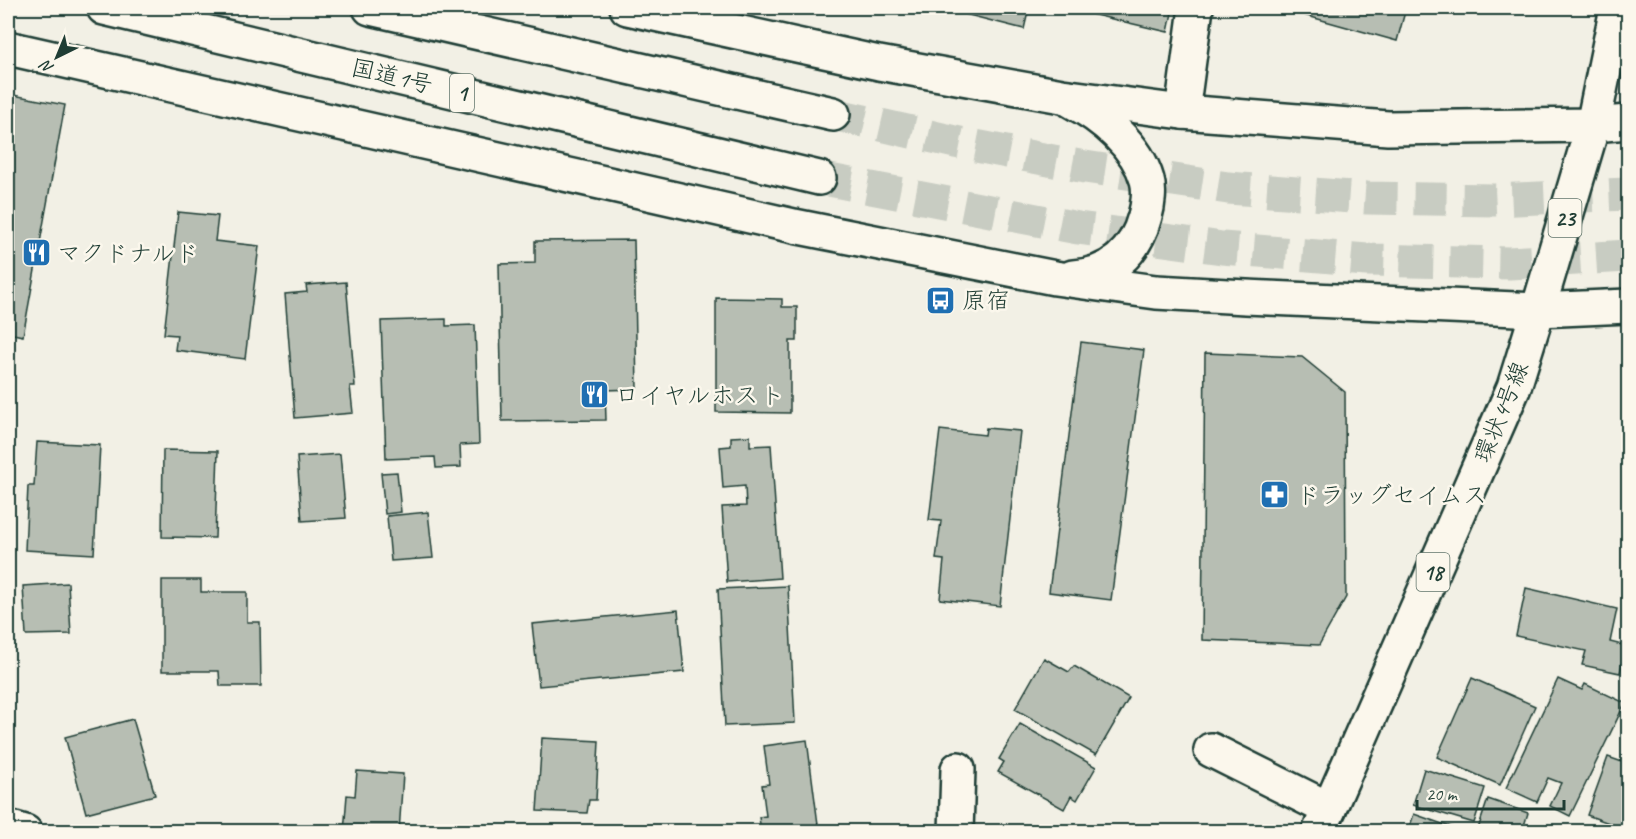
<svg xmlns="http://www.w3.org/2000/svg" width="1636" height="839" font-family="Caveat,'Klee One',sans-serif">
<rect width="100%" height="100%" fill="#f2f0e5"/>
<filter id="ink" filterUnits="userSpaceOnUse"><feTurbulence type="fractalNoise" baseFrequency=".0167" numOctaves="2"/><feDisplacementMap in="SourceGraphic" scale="12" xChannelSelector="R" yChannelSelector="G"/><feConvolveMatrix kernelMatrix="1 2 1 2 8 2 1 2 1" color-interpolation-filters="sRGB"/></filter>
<g filter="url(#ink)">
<!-- building -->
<g fill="#b7beb3" stroke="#1f3d34" stroke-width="1.5">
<path d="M941,8h88l-5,21z"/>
<path d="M1065,8h108l-5,24z"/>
<path d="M1295,8h111l-9,33 -104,-29z"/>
<path d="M8,94l57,11 -42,231 -15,-3z"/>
<path d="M178,212l40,4 -3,25 44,5 -14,113 -70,-9 2,-15 -13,-1z"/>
<path d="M634,240l3,149 -32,1 1,30 -104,1 -3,-157 36,-1v-22z"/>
<path d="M346,282l9,104h-5l3,27 -58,5 -10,-124 22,-2 -1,-7z"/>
<path d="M716,298l66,1v8h15v34h-7v72l-74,-1z"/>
<path d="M446,319v7l29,-1 4,119 -19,1 1,22 -25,1 -1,-11 -49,2 -5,-138z"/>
<path d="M1081,342l63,8 -33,250 -62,-8z"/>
<path d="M1205,353l97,4 43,35 1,205 -27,48 -117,-5z"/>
<path d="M986,428l34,3 -20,175 -60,-7 4,-39 -8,-1 5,-38 -12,-1 11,-90 45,5z"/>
<path d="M750,436v10l21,-1 9,133 -53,4 -5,-75 24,-1 -1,-20 -22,2 -3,-41 11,-1v-9z"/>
<path d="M37,442l63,3 -6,109 -69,-4 3,-64h6z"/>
<path d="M163,450l55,1 -3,87 -53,-1z"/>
<path d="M340,454l6,64 -44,3 -5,-64z"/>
<path d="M397,472l4,40 -16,2 -4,-41z"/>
<path d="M428,512l5,46 -42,3 -4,-45z"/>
<path d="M162,580h39v12h46v30h13l1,64h-41l-1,-15h-57z"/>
<path d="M68,583l3,51 -45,1 -3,-49z"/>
<path d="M788,586l7,137 -70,3 -7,-137z"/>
<path d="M1526,588l91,21 -7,33 16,4 -6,27 -38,-8 4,-14 -70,-15z"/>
<path d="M678,610l6,62 -145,14 -7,-62z"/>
<path d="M1044,658l25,14 5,-6 55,32 -33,57 -81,-46z"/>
<path d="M1472,678l63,28 -35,79 -63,-28z"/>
<path d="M1558,679l24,11 3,-6 40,19 -55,113 -20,-10 11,-23 -13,-5 -11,24 -31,-14z"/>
<path d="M133,719l22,76 -69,18 -21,-76z"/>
<path d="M1020,724l76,43 -19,33 -6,-4 -7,13 -66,-37 6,-10 -5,-3z"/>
<path d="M542,738l57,3 -3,59h-7l-2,13 -50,-2z"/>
<path d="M807,740l12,92h-58l-2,-15 7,-1 -4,-31 7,-1 -5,-38z"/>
<path d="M1608,757l20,7v66l-41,-15z"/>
<path d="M1424,769l61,19 -11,35 -61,-18z"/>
<path d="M357,771l46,3 -4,58h-55l3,-37 8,1z"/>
<path d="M1488,799l40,14 -6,19h-45z"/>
<path d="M1414,814l51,18h-57z"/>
</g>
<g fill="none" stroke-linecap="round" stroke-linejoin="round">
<!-- highway-tunnel -->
<g stroke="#c8ccc2" stroke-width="33" stroke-dasharray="33 16" stroke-linecap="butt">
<path d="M833,114l122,28 130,25 143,21 139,10 128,2 133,-6"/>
<path d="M819,178l259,50 144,20 145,12 142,3 119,-7"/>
</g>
<defs>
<g id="minor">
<path d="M1182,112l14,-104"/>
<path d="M1211,750l118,59"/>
<path d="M8,827l17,5"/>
<path d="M956,832l2,-63"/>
</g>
<path id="major" d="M1319,832l195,-445 24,-77 55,-185 24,-117"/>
<g id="highway">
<path d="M104,8l715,170"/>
<path d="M370,8l463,106"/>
<path d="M627,8l252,55 183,33 120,16 206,16 205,-3 35,-3"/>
<path d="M8,48l786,178 261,52 101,14 90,5 292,13 90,-4"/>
<path d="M1072,101c30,16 65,44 75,79 3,10 1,26 -2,36 -10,37 -34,59 -72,61"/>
</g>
</defs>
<!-- minor casing -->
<use href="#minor" stroke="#1f3d34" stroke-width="38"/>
<!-- major casing -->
<use href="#major" stroke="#1f3d34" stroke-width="38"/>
<!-- highway casing -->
<use href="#highway" stroke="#1f3d34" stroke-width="38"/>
<!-- minor -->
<use href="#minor" stroke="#fbf7ec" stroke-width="33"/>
<!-- major -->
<use href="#major" stroke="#fbf7ec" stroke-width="33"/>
<!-- highway -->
<use href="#highway" stroke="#fbf7ec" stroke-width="33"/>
</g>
</g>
<!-- icons -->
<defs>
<symbol id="restaurant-square" viewBox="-11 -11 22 22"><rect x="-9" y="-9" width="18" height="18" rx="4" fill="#1f6fb2" stroke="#fbf7ec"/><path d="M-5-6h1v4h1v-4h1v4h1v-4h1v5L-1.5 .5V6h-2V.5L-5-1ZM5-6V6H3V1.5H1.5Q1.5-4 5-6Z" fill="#fff"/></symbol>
<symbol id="bus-square" viewBox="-11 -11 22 22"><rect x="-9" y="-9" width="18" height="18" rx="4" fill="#1f6fb2" stroke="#fbf7ec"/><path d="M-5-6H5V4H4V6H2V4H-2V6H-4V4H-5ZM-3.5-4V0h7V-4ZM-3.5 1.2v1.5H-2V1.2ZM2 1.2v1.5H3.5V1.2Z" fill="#fff"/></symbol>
<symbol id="pharmacy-square" viewBox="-11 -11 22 22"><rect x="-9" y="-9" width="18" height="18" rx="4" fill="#1f6fb2" stroke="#fbf7ec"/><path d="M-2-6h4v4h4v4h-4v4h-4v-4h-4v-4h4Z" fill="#fff"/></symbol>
</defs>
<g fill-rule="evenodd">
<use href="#restaurant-square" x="20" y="236" width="33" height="33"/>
<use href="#bus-square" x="924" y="284" width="33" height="33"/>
<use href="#restaurant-square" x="578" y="378" width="33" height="33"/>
<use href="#pharmacy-square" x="1258" y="478" width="33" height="33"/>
</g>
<g text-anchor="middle" stroke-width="5" stroke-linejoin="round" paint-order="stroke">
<!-- shield labels -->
<g fill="#fbf7ec" stroke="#61756b" stroke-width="1.5">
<rect x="450" y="74" width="24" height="38" rx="4.5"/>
<rect x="1548.5" y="199" width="33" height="38" rx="4.5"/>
<rect x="1416.5" y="553" width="33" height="38" rx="4.5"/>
</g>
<g font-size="22" font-weight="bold" fill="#1f3d34">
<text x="462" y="101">1</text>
<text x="1565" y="226">23</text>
<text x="1433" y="580">18</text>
</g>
<!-- street labels -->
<g font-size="24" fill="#1f3d34" stroke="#fbf7ec">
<text transform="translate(392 76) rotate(13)" y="8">国道1号</text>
<text transform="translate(1501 412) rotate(-68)" y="8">環状4号線</text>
</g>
<!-- poi labels -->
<g font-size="24" fill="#1f3d34" stroke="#fbf7ec" text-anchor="start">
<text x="57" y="261">マクドナルド</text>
<text x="962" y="308">原宿</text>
<text x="615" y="403">ロイヤルホスト</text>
<text x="1296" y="503">ドラッグセイムス</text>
</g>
</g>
<!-- margin -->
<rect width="1636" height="839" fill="none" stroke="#fbf7ec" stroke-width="30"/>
<rect x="15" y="15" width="1606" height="809" fill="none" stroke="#1f3d34" stroke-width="2" filter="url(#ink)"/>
<!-- north arrow -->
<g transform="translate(57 57) rotate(223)" stroke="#fbf7ec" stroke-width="4.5" paint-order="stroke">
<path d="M0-4.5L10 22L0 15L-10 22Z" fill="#1f3d34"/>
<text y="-9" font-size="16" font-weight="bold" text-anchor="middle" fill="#1f3d34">N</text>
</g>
<!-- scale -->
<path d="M1417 800v9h147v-9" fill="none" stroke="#1f3d34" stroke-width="3"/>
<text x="1426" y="800" font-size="18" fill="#1f3d34" stroke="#fbf7ec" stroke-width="4.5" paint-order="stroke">20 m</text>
</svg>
